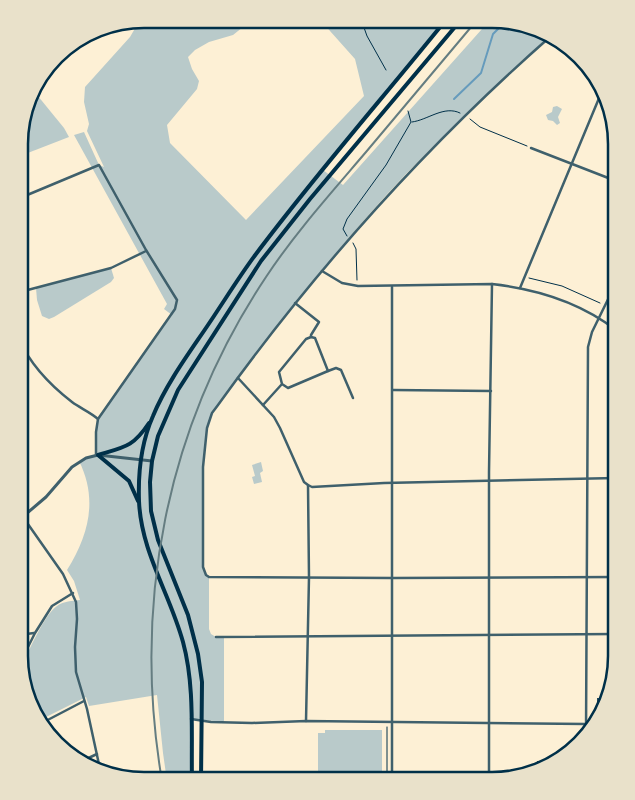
<svg xmlns="http://www.w3.org/2000/svg" width="635" height="800" font-family="'Roboto Condensed',sans-serif">
<rect width="100%" height="100%" fill="#fdf0d5"/>
<!-- green -->
<g fill="#b9caca">
<path d="M490,20h18l43,16c-50,45 -99,90 -146,139 -70,74 -132,156 -193,238 -15,44 -8,112 -8,159l5,5v52l2,5 5,3h8v85l-33,-3 1,62h-25l-4,-28 -6,-58 -68,11 -3,-9 -48,24 -3,-2 -14,-52c8,-16 23,-52 36,-61 7,-5 15,-5 23,-6l-6,-19 -7,-11c22,-35 31,-71 12,-109l17,-6v-23l2,-13 74,-104 -8,-6 3,-5 -93,-169 10,-3 15,33 5,2 -17,-36 2,-7 -5,-22 1,-15 45,-50 7,-12 111,-2 -15,12 -24,7 -14,8 -7,7 4,12 7,12 -2,8 -30,36 3,18 76,77 118,-124 -9,-37 -33,-37 123,-1 -122,149 20,15z"/>
<path d="M33,90l31,38 5,9 -49,19v-29z"/>
<path d="M557,106l5,3 -4,8 2,6 -3,2 -4,-4 -5,-1 -2,-5 6,-3 1,-5z"/>
<path d="M111,268l3,10 -3,4 -57,35 -5,2 -7,-3 -5,-16 -1,-12z"/>
<path d="M261,462l2,9 -3,2 2,9 -8,2 -2,-7 3,-1 -3,-11z"/>
<path d="M325,730h57v51h-64v-48h7z"/>
<path d="M399,776l39,1v4h-39z"/>
</g>
<g fill="none" stroke-linecap="round" stroke-linejoin="round">
<!-- stream -->
<path stroke="#669bbc" stroke-width="2" d="M454,99l27,-26 12,-39 14,-14"/>
</g>
<!-- building -->
<g fill="#264d5e">
<path d="M597,698h8l-8,23z"/>
<path d="M537,761h21l-4,4 -17,5z"/>
</g>
<g fill="none" stroke-linecap="round" stroke-linejoin="round">
<!-- path -->
<g stroke="#003049" stroke-width="1">
<path d="M362,22l5,14 19,34"/>
<path d="M470,119l10,8 47,19"/>
<path d="M412,122c16,-2 32,-17 48,-9"/>
<path d="M347,236l-4,-7 4,-10 39,-54 25,-43 -3,-11"/>
<path d="M353,243l3,6 1,31"/>
<path d="M529,278l33,8 38,17"/>
<path d="M608,307l8,5"/>
<path d="M387,781v-54"/>
</g>
<!-- minor -->
<g stroke="#3f606c" stroke-width="2.5">
<path d="M551,36c-125,110 -236,234 -333,369l-6,8 -5,15 -4,39v100l3,8 3,2 184,1 223,-1"/>
<path d="M531,148l85,33"/>
<path d="M20,198l79,-33 47,85 31,50 -2,9 -77,110 -2,13v23"/>
<path d="M322,271l20,12 16,3 134,-2c45,5 89,19 124,46"/>
<path d="M520,288l82,-197"/>
<path d="M20,292l91,-24 35,-17"/>
<path d="M295,303l24,19 -8,13v2"/>
<path d="M19,339c11,25 31,46 53,63 8,6 18,10 26,17"/>
<path d="M328,371l8,-3 5,2 12,28"/>
<path d="M238,378l36,39 6,11 24,54 4,3 1,92 -3,144"/>
<path d="M393,390l98,1"/>
<path d="M263,405l19,-21 6,4 40,-17 -13,-33 -4,-1 -5,2 -27,33 3,12"/>
<path d="M308,485l4,2 72,-4 232,-5"/>
<path d="M23,517l40,57 13,28 1,17 -2,28 1,25 11,37 13,60"/>
<path d="M19,635l15,-2"/>
<path d="M216,637l400,-3"/>
<path d="M20,663l15,-30 17,-27 21,-13"/>
<path d="M191,719l20,3 41,1 54,-2 280,3"/>
<path d="M40,724l44,-23"/>
<path d="M586,734l2,-387 4,-15 24,-49"/>
<path d="M80,762l17,-8"/>
<path d="M392,781v-494"/>
<path d="M489,781v-309l3,-188"/>
</g>
<!-- tertiary -->
<g stroke="#3f606c" stroke-width="3">
<path d="M19,512l4,5"/>
<path d="M19,520l27,-23 26,-30 14,-9 12,-3 54,6"/>
</g>
<!-- secondary -->
<g stroke="#003049" stroke-width="4">
<path d="M138,501l-9,-20 -31,-26c27,-8 35,-8 51,-32"/>
<path d="M192,781c-1,-45 3,-95 -9,-139 -13,-48 -42,-90 -44,-141 -1,-28 2,-58 14,-85 15,-36 40,-68 61,-100 14,-21 27,-42 42,-62 60,-80 126,-155 189,-233"/>
<path d="M201,781l1,-99 -4,-28 -10,-39 -30,-75 -7,-29 -1,-29 2,-21 6,-25 20,-46 83,-129 49,-62 150,-178"/>
</g>
<!-- rail -->
<path stroke="#657d81" stroke-width="2" d="M162,781c-30,-177 4,-354 104,-504 29,-44 65,-84 100,-125 37,-44 74,-88 111,-132"/>
</g>
<!-- crop -->
<path d="M0 0H635V800H0ZM144 28H492A116 116 0 0 1 608 144V656A116 116 0 0 1 492 772H144A116 116 0 0 1 28 656V144A116 116 0 0 1 144 28Z" fill="#e9e1ca" fill-rule="evenodd"/>
<path fill="none" stroke="#003049" stroke-width="2.5" d="M144 28H492A116 116 0 0 1 608 144V656A116 116 0 0 1 492 772H144A116 116 0 0 1 28 656V144A116 116 0 0 1 144 28Z"/>
</svg>
